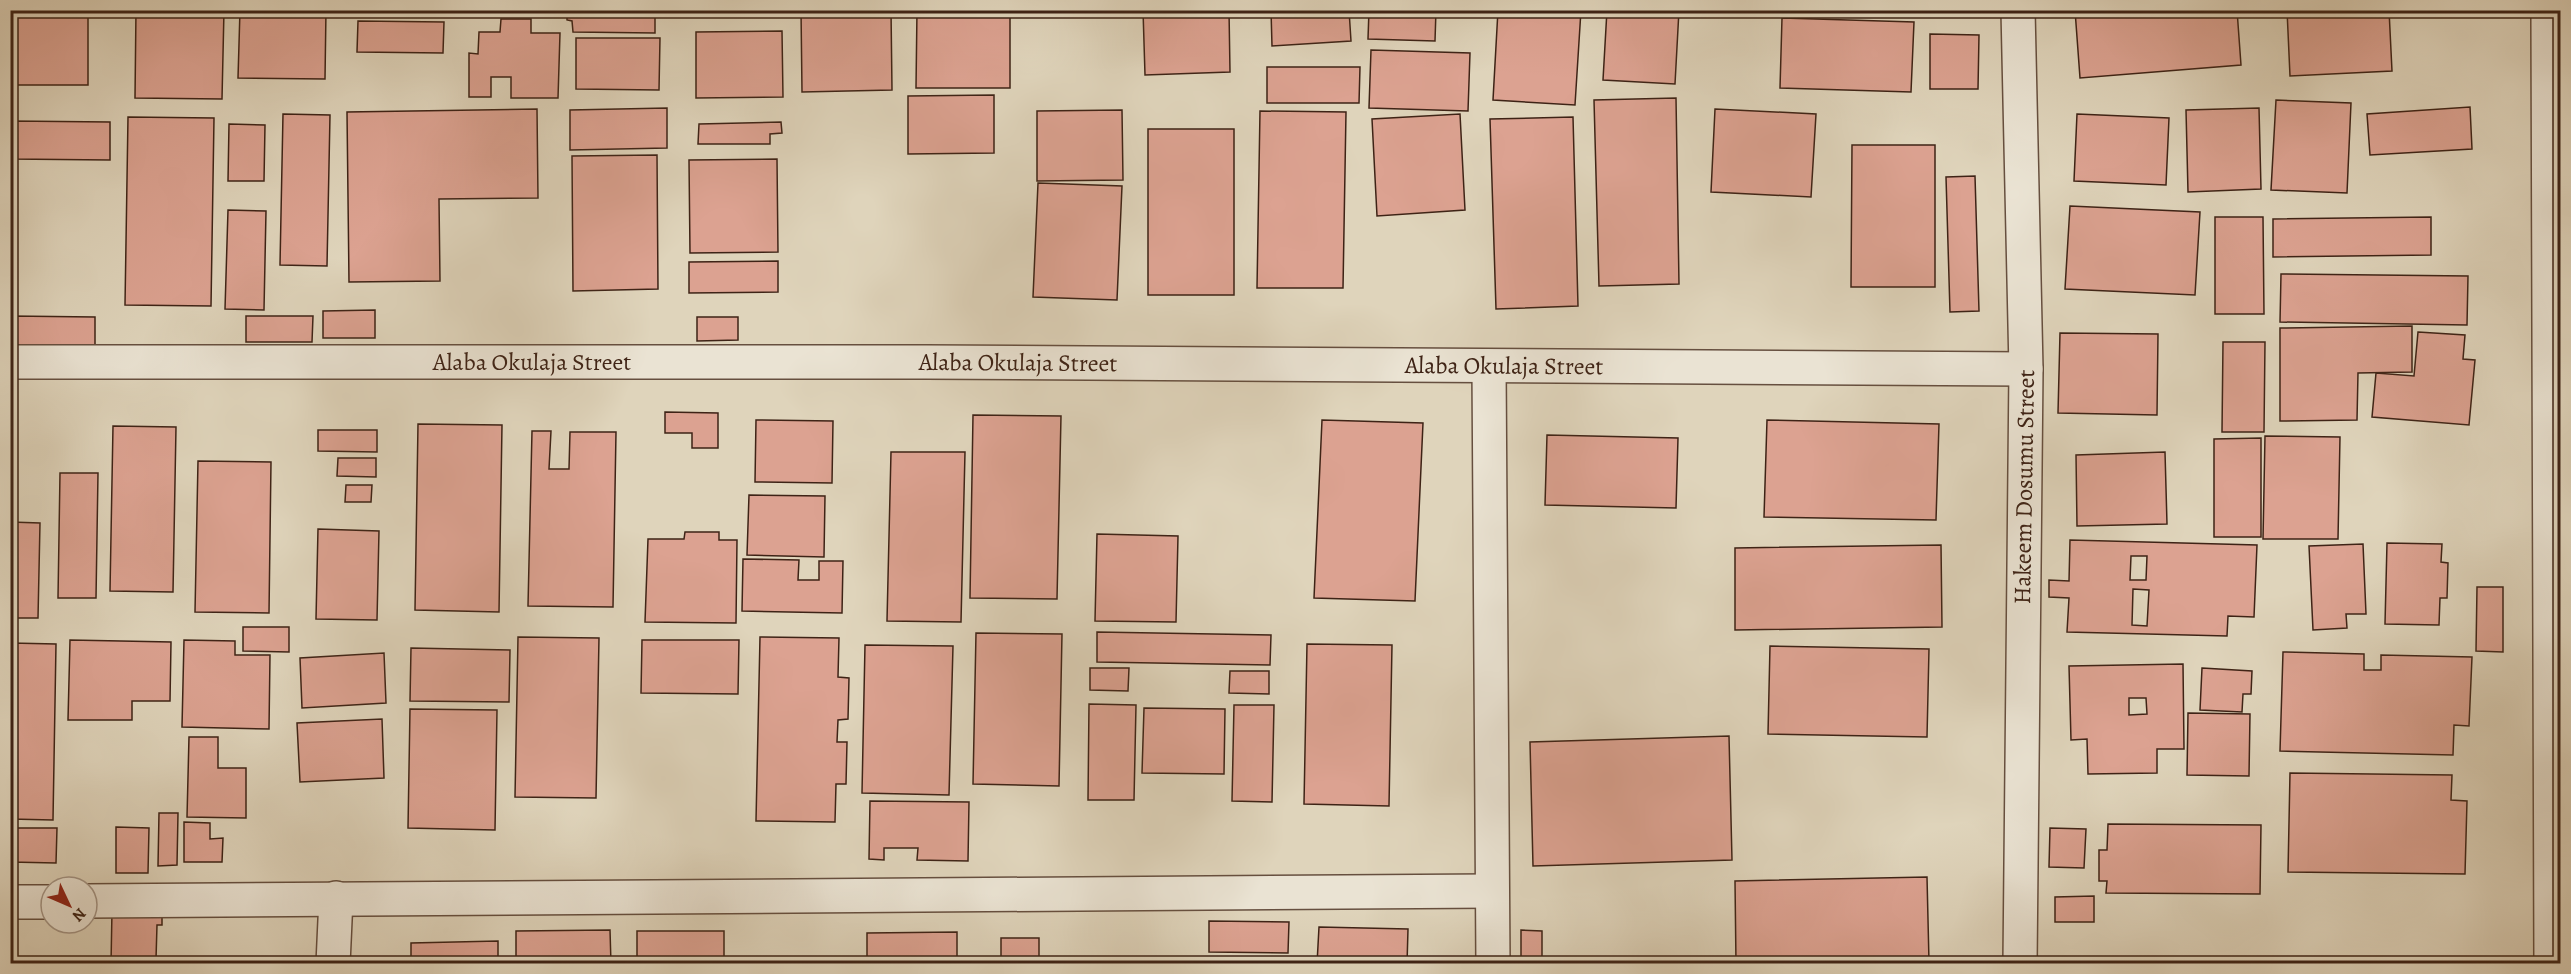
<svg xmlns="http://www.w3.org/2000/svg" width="2571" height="974" font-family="Alegreya,serif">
<rect width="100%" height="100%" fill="#dfd4bb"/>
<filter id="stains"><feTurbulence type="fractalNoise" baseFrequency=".00333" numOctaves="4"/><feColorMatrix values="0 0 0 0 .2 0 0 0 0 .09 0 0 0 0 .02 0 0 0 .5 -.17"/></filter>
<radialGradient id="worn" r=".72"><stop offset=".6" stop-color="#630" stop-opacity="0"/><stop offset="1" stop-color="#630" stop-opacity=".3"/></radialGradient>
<!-- building -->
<g fill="#dca291" stroke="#3e2316" stroke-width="1.5" fill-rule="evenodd">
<rect x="10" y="10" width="78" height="75"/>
<path d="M136,10h88l-2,89 -87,-1z"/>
<path d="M240,10h86l-1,69 -87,-1z"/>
<path d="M567,10h88v23l-82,-1 -1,-11 -5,-1z"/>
<path d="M801,10h90l1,80 -90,2z"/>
<path d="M917,10h93v78h-94z"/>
<path d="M1143,10h86l1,62 -85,3z"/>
<path d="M1271,10h78l2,31 -79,5z"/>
<path d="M1369,10h67l-1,31 -67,-2z"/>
<path d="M1498,10h83l-6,95 -82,-5z"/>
<path d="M1607,10h72l-4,74 -72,-4z"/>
<path d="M2075,10h162l4,55 -161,13z"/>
<path d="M2287,10h102l3,61 -102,5z"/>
<path d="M1782,18l132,4 -3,70 -131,-4z"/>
<path d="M501,19h30v14h29l-2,65h-47v-21h-20v20h-22v-44l9,1 1,-22h21z"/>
<path d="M358,21l86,1 -1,31 -86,-1z"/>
<path d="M782,31l1,66 -87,1v-66z"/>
<path d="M1930,34l49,1 -1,54h-48z"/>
<path d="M576,38h84l-1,52 -83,-1z"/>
<path d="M1371,50l99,3 -2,58 -99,-3z"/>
<path d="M1267,67h93l-1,36h-92z"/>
<path d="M994,95v58l-86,1v-58z"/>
<path d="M1676,98l3,186 -80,2 -5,-186z"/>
<path d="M2276,100l75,3 -4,90 -76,-3z"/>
<path d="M2470,107l2,42 -102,6 -3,-41z"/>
<path d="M667,108v40l-97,2v-40z"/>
<path d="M2259,108l2,81 -73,3 -2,-82z"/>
<path d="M537,109l1,89 -99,1 1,82 -91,1 -2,-170z"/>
<path d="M1715,109l101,5 -5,83 -100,-5z"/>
<path d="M1122,110l1,70 -86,1v-70z"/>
<path d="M1260,111l86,1 -3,176h-86z"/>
<path d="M283,114l47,1 -3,151 -47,-1z"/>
<path d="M1460,114l5,96 -88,6 -5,-97z"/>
<path d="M2077,114l92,4 -3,67 -92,-4z"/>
<path d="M128,117l86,1 -3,188 -86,-1z"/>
<path d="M1573,117l5,189 -82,3 -6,-190z"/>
<path d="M10,121l100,1v38l-100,-1z"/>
<path d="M781,122l1,11 -12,1v10h-72l1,-20z"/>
<path d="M229,124l36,1 -1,56h-36z"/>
<rect x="1148" y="129" width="86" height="166"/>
<path d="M1852,145h83v142h-84z"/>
<path d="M657,155l1,134 -85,2 -1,-135z"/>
<path d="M777,159l1,93 -88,1 -1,-93z"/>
<path d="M1975,176l4,135 -29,1 -4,-135z"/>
<path d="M1038,183l84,3 -5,114 -84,-3z"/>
<path d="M2070,206l130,6 -5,83 -130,-6z"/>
<path d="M228,210l38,1 -2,99 -39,-1z"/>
<path d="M2215,217h48l1,97h-49z"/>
<path d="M2431,217v38l-158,2v-38z"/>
<path d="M778,261v31l-89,1v-31z"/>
<path d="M2281,274l187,2 -1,49 -187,-3z"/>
<path d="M375,310v28h-52v-27z"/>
<path d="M10,316l85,1v29l-85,-1z"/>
<path d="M246,316h67l-1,26h-66z"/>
<path d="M697,317h41v23l-41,1z"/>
<path d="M2412,326v46l-54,1 -1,47 -77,1v-93z"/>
<path d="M2418,332l47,3 -2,24 12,1 -6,65 -97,-8 4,-44 38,3z"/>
<path d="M2060,333l98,1 -1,81 -99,-2z"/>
<path d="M2223,342h42l-1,90h-42z"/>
<path d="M665,412l53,1v35h-26v-15h-27z"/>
<path d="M973,415l88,1 -4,183 -87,-1z"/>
<path d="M756,420l77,1 -1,62 -77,-1z"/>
<path d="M1322,420l101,3 -8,178 -101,-3z"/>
<path d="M1767,420l172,4 -3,96 -172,-3z"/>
<path d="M418,424l84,1 -3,187 -84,-2z"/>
<path d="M113,426l63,1 -3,165 -63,-1z"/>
<path d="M318,430h59v22l-59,-1z"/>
<path d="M532,431h19l-2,38h20l1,-37h46l-3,175 -85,-1z"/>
<path d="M1547,435l131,3 -2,70 -131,-3z"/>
<path d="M2265,436l75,1 -2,102h-75z"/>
<path d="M2261,438v99h-47v-98z"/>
<path d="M891,452h74l-4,170 -74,-1z"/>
<path d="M2165,452l2,72 -90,2 -1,-71z"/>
<path d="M338,458h38v19l-39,-1z"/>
<path d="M198,461l73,1 -2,151 -74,-1z"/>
<path d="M60,473h38l-2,125h-38z"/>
<path d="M346,485h26l-1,17h-26z"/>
<path d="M749,495l76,1 -1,61 -77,-2z"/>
<path d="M10,522l30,1 -2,95h-28z"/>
<path d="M318,529l61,2 -2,89 -61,-1z"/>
<path d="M685,532h34v8h18l-1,83 -91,-1 3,-83h36z"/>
<path d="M1097,534l81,2 -2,86 -81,-1z"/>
<path d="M2070,540l187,5 -3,72 -26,-1 -1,20 -160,-4 2,-34 -20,-1v-17l20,1zM2131,556h16l-1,24h-16zM2133,589l16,1 -2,36 -15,-1z"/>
<path d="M2387,543l55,1 -1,18 7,1 -1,35h-7l-1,27 -54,-1z"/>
<path d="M2363,544l3,70h-20l1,14 -34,2 -4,-84z"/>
<path d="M1941,545l1,82 -207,3v-82z"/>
<path d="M743,559l56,1 -1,20h21v-19h24l-1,52 -100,-2z"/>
<path d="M2477,587h26v65l-27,-1z"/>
<path d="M243,627h46v25l-46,-1z"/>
<path d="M1097,632l174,3 -1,30 -173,-3z"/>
<path d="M976,633l86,1 -3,152 -86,-2z"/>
<path d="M518,637l81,1 -3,160 -81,-1z"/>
<path d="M760,637l79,1 -1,39 11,1 -1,41 -10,1 -1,22h10l-1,42h-10l-1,38 -79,-1z"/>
<path d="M70,640l101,2 -1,59h-38v19h-64z"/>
<path d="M184,640l51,1v14h35l-1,74 -87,-2z"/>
<path d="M642,640h97l-1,54 -97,-1z"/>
<path d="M10,643l46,1 -3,176 -43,-1z"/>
<path d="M1307,644l85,1 -3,161 -85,-2z"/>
<path d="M865,645l88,1 -4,149 -87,-2z"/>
<path d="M1770,646l159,3 -2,88 -159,-3z"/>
<path d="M411,648l99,2 -1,52 -99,-1z"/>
<path d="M2283,652l81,2v16h17v-15l91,2 -3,69 -15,-1 -1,30 -173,-4z"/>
<path d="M384,653l2,50 -84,5 -2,-50z"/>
<path d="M2183,664l1,85h-27v24l-69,1 -1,-35 -16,1 -2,-74zM2129,698h17l1,16 -18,1z"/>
<path d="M1090,668h39l-1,23 -38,-1z"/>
<path d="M2202,668l50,3 -1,23h-8l-1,18 -42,-2z"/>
<path d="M1230,671h39v23l-40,-1z"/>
<path d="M1089,704l47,1 -2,95h-46z"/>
<path d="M1234,705h40l-2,97 -40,-1z"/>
<path d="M1144,708l81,1 -1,65 -82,-1z"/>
<path d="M410,709l87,1 -2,120 -87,-2z"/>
<path d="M2188,713l62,1 -1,62 -62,-1z"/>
<path d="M382,719l2,59 -84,4 -3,-59z"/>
<path d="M1729,736l3,124 -199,6 -3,-124z"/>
<path d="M189,737h29v31h28v50l-59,-1z"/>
<path d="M2290,773l162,2 -1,25 16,1 -2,73 -177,-2z"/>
<path d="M870,801l99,1 -1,59 -51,-1 1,-12h-34v12l-15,-1z"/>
<path d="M159,813h19l-1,52 -19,1z"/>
<path d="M184,822l26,1v16l13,-1 -1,24h-38z"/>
<path d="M2108,824l153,1 -1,69 -154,-1 1,-12h-8v-31h8z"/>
<path d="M116,827l33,1 -1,45h-32z"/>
<path d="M16,828h41l-1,35 -46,-1v-28h6z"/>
<path d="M2050,828l36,1 -2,39 -35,-1z"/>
<path d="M1927,877l2,85 -193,2 -1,-83z"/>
<path d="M2094,896v26h-39v-25z"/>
<path d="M112,910l50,1v14h-5l-1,34 82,2v3h-127z"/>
<path d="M1209,921l80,1 -1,31 -79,-1z"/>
<path d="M1319,927l89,2 -1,35h-90z"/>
<path d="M610,930l1,34h-95v-33z"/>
<path d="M1521,930l21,1v32l-21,-1z"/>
<rect x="637" y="931" width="87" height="33"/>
<path d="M957,932v32h-90v-31z"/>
<rect x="1001" y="938" width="38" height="26"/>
<path d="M498,941v23h-87v-21z"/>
<rect x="272" y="961" width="22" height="3"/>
</g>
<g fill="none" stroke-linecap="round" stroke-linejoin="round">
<defs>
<g id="minor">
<path d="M2018,10l8,359 -6,595"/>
<path d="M2548,10l3,954"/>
<path id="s1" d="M10,362h916l1100,7"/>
<path d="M1489,366l4,598"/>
<path d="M87,901l1405,-10"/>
<path d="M10,902h41"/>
<path d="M333,964l3,-66"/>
</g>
</defs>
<!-- minor casing -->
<use href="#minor" stroke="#664f3f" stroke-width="36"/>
<!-- minor -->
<use href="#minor" stroke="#eae3d3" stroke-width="33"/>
</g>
<g text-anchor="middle" stroke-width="4.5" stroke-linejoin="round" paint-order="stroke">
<!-- street labels -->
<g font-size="24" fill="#3e2316" stroke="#eae3d3">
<text dy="8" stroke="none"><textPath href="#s1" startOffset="522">Alaba Okulaja Street</textPath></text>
<text dy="8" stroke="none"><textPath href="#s1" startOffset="1008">Alaba Okulaja Street</textPath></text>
<text dy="8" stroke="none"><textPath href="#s1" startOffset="1494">Alaba Okulaja Street</textPath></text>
<text transform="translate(2024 487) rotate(-89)" y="8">Hakeem Dosumu Street</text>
</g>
</g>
<!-- margin -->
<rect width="2571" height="974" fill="none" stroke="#dfd4bb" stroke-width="36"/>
<rect x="12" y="12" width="2547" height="950" fill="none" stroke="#3e2316" stroke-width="3"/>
<rect x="18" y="18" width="2535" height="938" fill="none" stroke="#3e2316" stroke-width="1.5"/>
<!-- north arrow -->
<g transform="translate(69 905) rotate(134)"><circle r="28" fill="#eae3d3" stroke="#a59687" stroke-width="1.5"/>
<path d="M0-4.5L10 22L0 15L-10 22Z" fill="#8f2418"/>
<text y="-9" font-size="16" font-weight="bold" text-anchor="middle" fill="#3e2316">N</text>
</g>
<rect width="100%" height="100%" filter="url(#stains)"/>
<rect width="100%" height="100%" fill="url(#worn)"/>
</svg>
